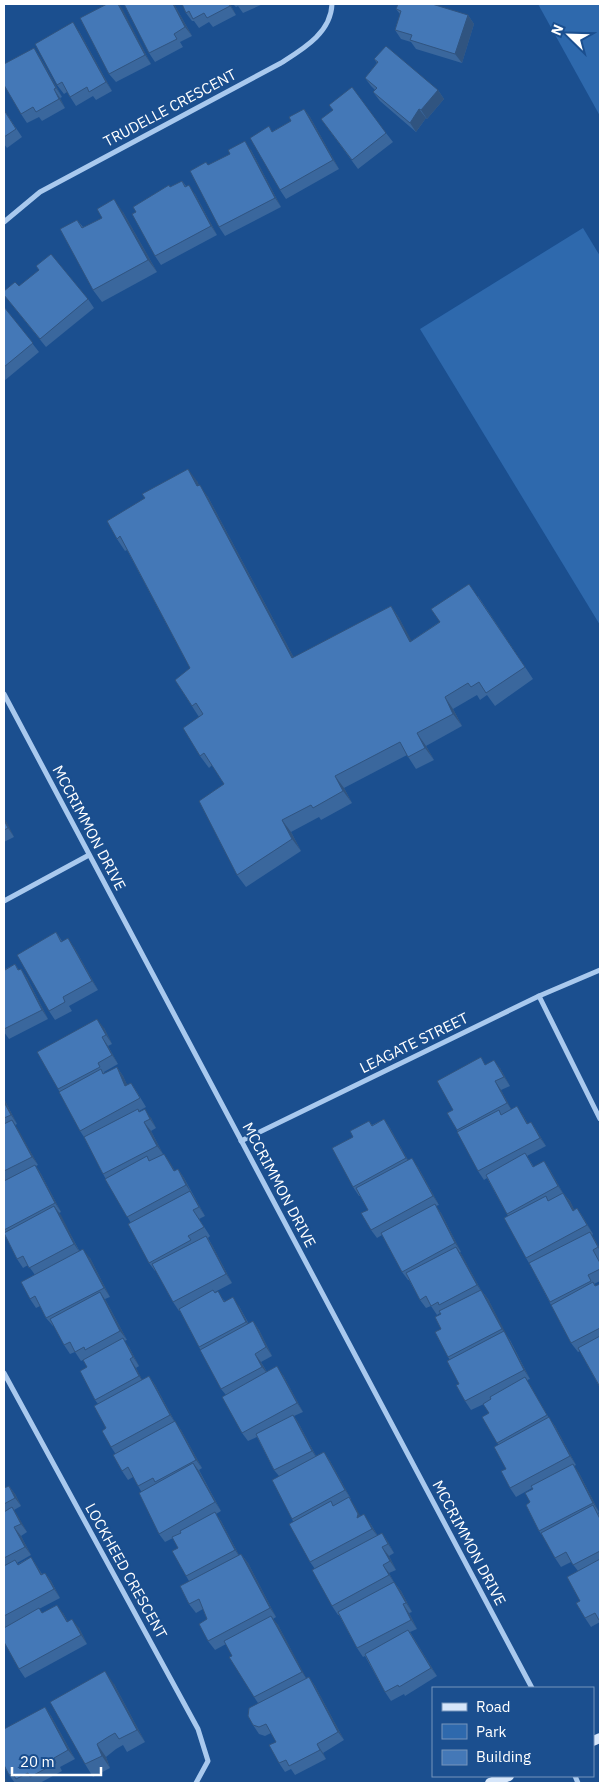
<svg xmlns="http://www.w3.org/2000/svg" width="604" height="1787" font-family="'IBM Plex Sans',sans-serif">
<rect width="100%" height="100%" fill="#1b4f8f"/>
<!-- green -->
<g fill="#2e69ad">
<path d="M538,4h62v112z"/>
<path d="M583,228l17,28v369l-180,-296z"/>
</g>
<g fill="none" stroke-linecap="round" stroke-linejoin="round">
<!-- minor -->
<g stroke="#a9c9ee" stroke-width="5">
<path d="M4,222l36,-30 241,-129c22,-14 50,-30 51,-59"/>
<path d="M4,694l528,994"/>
<path d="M4,901l85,-46"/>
<path d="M539,996l61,123"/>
<path d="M241,1141l298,-145 61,-26"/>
<path d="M4,1373l194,356 10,32 -12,22"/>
<path d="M575,1776l3,7"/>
</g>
<!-- secondary -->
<g stroke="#d6e6fa" stroke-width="10">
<path d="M593,1741l7,-3"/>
<path d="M490,1783l19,-7"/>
</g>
</g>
<!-- wall -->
<g fill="#3a679d">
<path d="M107,4h12l32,60 -35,18 -7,-8z"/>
<path d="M124,4h50l18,32 -12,6 3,5 -28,15 -6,-9z"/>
<path d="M182,4h48l6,11 -23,12 -4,-5 -10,6 -5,-7h-2l-6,-8z"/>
<path d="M233,4h30l-20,9 -5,-7 -2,1z"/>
<path d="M396,9l72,6 6,9 -12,39 -46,-14 -5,-7 -10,-3 -6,-9 5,-16z"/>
<path d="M79,31l33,60 -16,9 -3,-4 -17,10 -9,-14 -3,2 -7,-9z"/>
<path d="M34,48l6,9 22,40 -2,1 5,10 -23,13 -3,-4 -12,6 -6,-9z"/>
<path d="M374,59l64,31 6,9 -17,20 -1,-1 -10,14 -36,-31 -7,-9 2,-2 -4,-4 -6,-8 12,-15z"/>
<path d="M329,105l57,28 7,9 -35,27 -37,-50 12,-9z"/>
<path d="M304,109l6,8 29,52 -53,30 -6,-9 -7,-59 18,-10z"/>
<path d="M4,110l18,27 -15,11 -3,-4z"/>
<path d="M251,150l30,57 -56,29 -6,-9 -11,-62z"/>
<path d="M182,181l4,5 9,8 22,41 -56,30 -6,-9 -19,-44 34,-25z"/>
<path d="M123,212l34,60 -55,30 -9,-12 -16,-70 6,7z"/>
<path d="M19,286l69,13 6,9 -48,39 -42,-52z"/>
<path d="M4,307l35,45 -35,29z"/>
<path d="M197,481l2,5 9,11 86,161 97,-52 8,12 12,23 67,-45 55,83 -38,27 -8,-11 -7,5 -3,-5 -24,14 9,17 -36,20 8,14 -18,9 -9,-14 -63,33 8,15 -31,17 -2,-3 -28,15 10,19 -55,36 -9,-12 -13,-91 -12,-19 -3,3 -9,-12 -1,-39 -24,-37 15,-12 -63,-118 -2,1 -8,-12z"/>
<path d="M4,818l10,19 -10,5z"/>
<path d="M56,932l6,9 12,6 24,43 -29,16 3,5 -17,9 -6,-9z"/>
<path d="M15,964l4,6 2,-1 6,9 21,41 -39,20 -5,-7v-64l1,1z"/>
<path d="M104,1028l8,16 -4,2 10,18 -14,8 1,2 12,-7 6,9 4,9 4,-2 6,9 9,15 -7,4 12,7 5,10 -5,3 12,23h1l11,17 3,-2 6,9 21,38 -6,3 11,17 -2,2 4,7 20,38 -17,9 10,9 14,5 10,18 4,-3 6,9 13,26 -11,6 6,10 16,3 20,37 -9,4 5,8 17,32 8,-4 6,9 21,38 -1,1 10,16 10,7 8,13 4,-3 6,9 6,11 -5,3 7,14 -7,3 5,9 7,9 11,21 -3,1 8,16 -7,3 27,44 -32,20 -1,-2 -13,7 -6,-9 -20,-36 -2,1 -6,-9 -18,-33h-1l-6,-9 -17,-37 -5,-7 -18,-43 -13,-43 -5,-6 -17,-33 -9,4 -6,-8 -16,-38 -5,-6 -41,-78h-1l-6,-9 -17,-31h-1l-6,-8 -18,-40 -28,-49 -19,-37 -4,-6 -22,-42z"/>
<path d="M486,1064l14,4 10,18 -9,4 10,19 12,6 5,9 3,-2 6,9 9,15 -19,10 7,11 10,-6 6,9 13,23 7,8 4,9 3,-2 6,9 10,17 -1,1 8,14v32l-6,3 2,2 4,-2v104l-20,-37 -2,1 -7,-9 -42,-80 -3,-5 -18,-42 -21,-38 -3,2 -6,-9 -20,-39 -11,-19 6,-3z"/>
<path d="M4,1099l13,25 -2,1 23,40 -2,1 5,8 20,38 -2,1 21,39 10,6 20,39 -5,2 22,41 -3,1 5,6 10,19 -3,2 6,12 7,-4 6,9 20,37 6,8 21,38 -3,2 22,41 -5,3 5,7 18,34 2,-1 7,9 28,54 -3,2 5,6 28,53 3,-1 6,9 29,54 -21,13 3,6 -31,16 -4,-6 -6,3 -6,-9 -3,-21 -5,-9 -6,3 -6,-2 -6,-9 5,-22 -4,-6 -28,-53 -11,6 -7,-9 -1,-22 -4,-10 -7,4 -7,-9v-23l-3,-5 -8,-28 -5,-10 -8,4 -6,-8 -18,-43 -8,-14 -5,3 -6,-9 -7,-18 -4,-6 -13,-43 -3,-4 -8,-33 -4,-7 -2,1 -6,-9 -5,2 -6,-9 -10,-19h-1l-7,-8 -6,-12 -4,2 -6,-9 5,-24 -7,-10 -5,3 -6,-9 -13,-27z"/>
<path d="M384,1119l6,9 18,32 10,7 21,38 -3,1 5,7 20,39h-1l21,38 7,9 17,34 5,7 20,39 -3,1 22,38 6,8 21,39 -2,1 5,7 20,39 -1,1 2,3v106l-9,5 -6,-9 -5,-17 -2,-30 -7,-9 -10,5 -6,-9 -11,-20 -5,-7 -9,-29 3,-13 -1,-1 -16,9 -6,-9 -4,-19 -8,-25 -16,-27 7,-4 -5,-9 -13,6 -6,-9 -6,-17 -9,-24 -2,-3 -7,-28 -1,-16 -3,2 -6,-9 -5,2 -6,-8 -11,-20h-1l-6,-8 -20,-37 -5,3 -6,-8 -3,-20 -8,-14h-1l-6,-9v-50l16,-16 3,4z"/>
<path d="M9,1486l6,8 6,12 -7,4 13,22 -6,4 10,19 -14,8 1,1 13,-7 11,17 3,-1 6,8 9,17 -21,11 3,4h21l5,9 11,6 8,16 -62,34 -6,-9 -15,-27v-154z"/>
<path d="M114,1684l31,58 -18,10 -4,-7 -7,4 -10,8 4,11 -17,9 -8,-13z"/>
<path d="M45,1707l6,9 24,43 -15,8 2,4 -22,12h-6l-1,-1 -2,1h-16l-6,-8z"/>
</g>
<!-- shaded-wall -->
<g fill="#305480">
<path d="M118,4l4,4 29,56 -6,-9z"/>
<path d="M173,4h1l18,32 -7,-9z"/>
<path d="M229,4h1l6,11 -6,-9z"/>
<path d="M468,15l6,9 -12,39 -7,-9z"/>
<path d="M73,22l6,9 33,60 -6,-9z"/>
<path d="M34,48l6,9 22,40 -6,-9z"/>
<path d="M54,89l6,9 5,10 -6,-9z"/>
<path d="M438,90l6,9 -17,20 -6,-9z"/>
<path d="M304,109l6,8 29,52 -6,-9z"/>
<path d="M419,109l7,9 -10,14 -6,-9z"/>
<path d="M245,141l6,9 30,57 -6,-9z"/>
<path d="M189,185l6,9 22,41 -6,-9z"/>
<path d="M114,199l9,13 34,60 -9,-12z"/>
<path d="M188,469l9,12 9,18 -9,-13z"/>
<path d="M200,485l8,12 93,174 -9,-13z"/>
<path d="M391,606l8,12 20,36 -9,-12z"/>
<path d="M445,697l8,12 9,17 -9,-12z"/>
<path d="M417,733l9,13 8,14 -9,-12z"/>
<path d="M335,776l9,12 8,15 -9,-12z"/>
<path d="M4,818l2,3 8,16 -6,-9 -4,-8z"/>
<path d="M282,820l9,12 10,19 -9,-12z"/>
<path d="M68,938l6,9 24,43 -6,-9z"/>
<path d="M21,969l6,9 21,41 -6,-9z"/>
<path d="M97,1019l7,9 8,16 -6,-9z"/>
<path d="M102,1037l6,9 10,18 -6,-9z"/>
<path d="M494,1060l6,8 10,18 -6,-9z"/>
<path d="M117,1067l6,9 9,19 -7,-9z"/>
<path d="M495,1081l6,9 12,22 -6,-9z"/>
<path d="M4,1099l13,25 -6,-9 -7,-13z"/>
<path d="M517,1106l6,9 10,18 -6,-9z"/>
<path d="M145,1109l6,9 5,10 -6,-9z"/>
<path d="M384,1119l6,9 22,39 -6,-9z"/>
<path d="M12,1120l6,9 20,36 -6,-8z"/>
<path d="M144,1122l7,9 12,23 -6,-8z"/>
<path d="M531,1122l6,9 9,15 -6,-8z"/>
<path d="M164,1154l6,8 10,18 -6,-9z"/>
<path d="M412,1158l6,9 21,38 -6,-9z"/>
<path d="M544,1161l6,9 14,25 -6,-9z"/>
<path d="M35,1165l6,9 20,38 -6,-9z"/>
<path d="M178,1169l6,9 8,16 -6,-9z"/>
<path d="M190,1191l6,9 9,16 -6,-9z"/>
<path d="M563,1193l7,8 9,18 -6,-8z"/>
<path d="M435,1204l6,9 20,39 -6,-9z"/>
<path d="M54,1206l7,9 19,38 -6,-9z"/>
<path d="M577,1208l6,9 10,17 -6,-9z"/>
<path d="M590,1232l6,9 4,8v2z"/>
<path d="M206,1236l6,9 20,38 -6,-9z"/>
<path d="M456,1247l6,8 21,39 -6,-9z"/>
<path d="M83,1249l7,9 20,39 -6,-9z"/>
<path d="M481,1290l7,9 42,80 -6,-9 -18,-34 -4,-7z"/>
<path d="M100,1292l6,9 21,39 -7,-9z"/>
<path d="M233,1297l6,9 13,25 -6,-9z"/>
<path d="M253,1321l6,9 13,26 -6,-9z"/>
<path d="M123,1338l6,9 10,19 -6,-9z"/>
<path d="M255,1354l6,8 8,14 -7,-9z"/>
<path d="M130,1359l6,9 9,17 -6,-9z"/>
<path d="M277,1366l6,9 20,37 -6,-9z"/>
<path d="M149,1376l6,9 21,39 -6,-9z"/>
<path d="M525,1377l6,9 18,32 6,8 21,39 -6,-9 -18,-34 -5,-7z"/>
<path d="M293,1415l6,9 19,36 -6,-9z"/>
<path d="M175,1421l6,9 21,38 -6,-8z"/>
<path d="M324,1452l6,9 21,38 -6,-9z"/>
<path d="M193,1463l6,8 22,40 -6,-9z"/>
<path d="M573,1464l6,9 20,39 -6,-9z"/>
<path d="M9,1486l6,8 6,12 -6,-8z"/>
<path d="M349,1497l6,9 9,17 -7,-5z"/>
<path d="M12,1507l6,9 9,16 -6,-8z"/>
<path d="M215,1512l6,9 20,38 -6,-9z"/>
<path d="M364,1514l6,9 9,15 -7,-9z"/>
<path d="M14,1527l7,9 10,19 -6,-8z"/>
<path d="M382,1533l6,9 6,11 -6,-9z"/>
<path d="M382,1547l7,9 7,14 -6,-9z"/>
<path d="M241,1554l7,9 28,54 -6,-9z"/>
<path d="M31,1557l6,9 10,18 -6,-9z"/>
<path d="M383,1565l6,8 6,11 -6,-9z"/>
<path d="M45,1573l6,8 9,17 -6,-9z"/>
<path d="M394,1582l7,9 11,21 -6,-9z"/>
<path d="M403,1604l6,9 8,16 -6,-9z"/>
<path d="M57,1605l6,8 10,18 -6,-9z"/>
<path d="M271,1616l7,9 30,56 -6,-9z"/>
<path d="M72,1619l7,9 8,16 -6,-9z"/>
<path d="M408,1630l6,9 23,37 -6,-8z"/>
<path d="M105,1671l9,13 31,58 -8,-12z"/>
<path d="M309,1677l6,9 29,54 -6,-8z"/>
<path d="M45,1707l6,9 24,43 -7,-9z"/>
<path d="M97,1744l9,13 4,11 -8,-12z"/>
<path d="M317,1744l6,9 3,6 -6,-9z"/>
<path d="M4,1776l4,7h-2l-2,-3z"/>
</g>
<!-- building -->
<g fill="#4478b7" stroke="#305480">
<path d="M107,4h11l27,51 -36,19 -29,-56z"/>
<path d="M124,4h49l12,23 -11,7 3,5 -28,14z"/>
<path d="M182,4h47l1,2 -23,12 -3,-5 -11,6 -4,-8 -3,2z"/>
<path d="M398,4h34l36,11 -13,39 -45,-14 2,-5 -17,-5 6,-19 -5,-2z"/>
<path d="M73,22l33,60 -17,10 -2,-5 -17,10 -8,-15 -5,3 -22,-41z"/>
<path d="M386,46l52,44 -17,20 -2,-1 -9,14 -37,-31 4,-4 -12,-10 13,-16 -4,-3z"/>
<path d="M34,48l22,40 -2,1 5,10 -23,13 -3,-5 -12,7 -17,-29v-21z"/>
<path d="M352,87l34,46 -34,27 -31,-41 12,-9 -4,-5z"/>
<path d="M304,109l29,51 -53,30 -30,-52 19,-12 3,6 19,-11 -2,-4z"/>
<path d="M4,110l12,19 -12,8z"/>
<path d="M245,141l30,57 -56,29 -29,-56 16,-9 2,3 22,-11 -2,-4z"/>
<path d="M182,181l3,6 4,-2 22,41 -56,30 -23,-42 4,-2 -3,-5 36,-22 1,2z"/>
<path d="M114,199l34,61 -55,30 -33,-61 17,-9 5,8 20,-10 -5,-9z"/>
<path d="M51,254l37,45 -48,40 -36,-44v-4l11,-9 4,4 20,-16 -3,-4z"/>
<path d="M4,307l29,36 -29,24z"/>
<path d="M188,469l9,17 3,-1 92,173 99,-52 19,36 30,-20 -9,-13 38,-25 56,83 -39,26 -7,-11 -8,5 -3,-4 -23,14 8,17 -36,19 8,15 -17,9 -8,-15 -65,34 8,15 -30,17 -2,-3 -29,15 10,19 -55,36 -38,-74 25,-17 -20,-31 -4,3 -17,-28 20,-14 -7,-11 -4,3 -17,-26 15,-12 -70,-132 -3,3 -10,-18 38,-23 -3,-4z"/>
<path d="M4,820l4,8 -4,2z"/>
<path d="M56,932l5,10 7,-4 24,43 -29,16 2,5 -16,9 -32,-56z"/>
<path d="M15,964l3,6 3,-1 21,41 -38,19v-61l1,2z"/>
<path d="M97,1019l9,16 -4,2 10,18 -14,8 2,4 -42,22 -21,-37z"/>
<path d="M481,1057l4,8 9,-5 10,17 -9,4 12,22 -50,27 -10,-17 6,-3 -16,-29z"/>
<path d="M117,1067l8,19 6,-3 9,15 -60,33 -21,-39 42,-23 2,5z"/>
<path d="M4,1102l7,13 -7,3z"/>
<path d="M517,1106l10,18 4,-2 9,16 -62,33 -21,-39 42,-22 2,5z"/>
<path d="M138,1109l1,3 6,-3 5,10 -6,3 13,24 -54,28 -19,-37z"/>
<path d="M384,1119l22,39 -53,29 -21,-39 21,-11 -3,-6 19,-10 3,5z"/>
<path d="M12,1120l20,37 -28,14v-47z"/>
<path d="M525,1153l8,14 11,-6 14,25 -51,28 -21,-39z"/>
<path d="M164,1154l10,17 4,-2 8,16 -59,32 -22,-38 42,-23 2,5z"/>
<path d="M412,1158l21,38 -62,34 -10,-17 7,-3 -12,-22z"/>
<path d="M35,1165l20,38 -51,27v-49z"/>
<path d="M190,1191l9,16 -6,3 11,17 -16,9 3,4 -42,23 -21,-39z"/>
<path d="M563,1193l10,18 4,-3 10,17 -61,33 -22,-40 42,-22 2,5z"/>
<path d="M435,1204l20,39 -53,29 -21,-39z"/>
<path d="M54,1206l20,38 -45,24 -6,-12 -6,3 -13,-26z"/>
<path d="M590,1232l8,15 -5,3 7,13v6l-12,6 3,6 -41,21 -21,-39z"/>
<path d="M206,1236l20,38 -53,28 -21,-38z"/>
<path d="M456,1247l21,38 -38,20 -1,-3 -7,4 -5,-10 -6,4 -14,-27z"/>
<path d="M83,1249l21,39 -58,30 -11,-22 -5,3 -9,-17z"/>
<path d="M593,1282l2,4 5,-2v44l-29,15 -20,-38z"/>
<path d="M213,1290l2,3 3,-2 6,11 9,-5 13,25 -47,25 -20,-38z"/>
<path d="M481,1290l21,39 -54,28 -13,-25 6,-3 -6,-12 6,-3 -2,-3z"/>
<path d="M100,1292l20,39 -35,19 -1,-3 -9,5 -5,-10 -6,3 -14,-26z"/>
<path d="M253,1321l13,26 -11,7 7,13 -41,22 -21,-39z"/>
<path d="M504,1331l20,39 -59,31 -9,-16 3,-1 -12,-23z"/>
<path d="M600,1336v51l-22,-39z"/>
<path d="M123,1338l10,19 -3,2 9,17 -44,24 -15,-29 7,-4 -4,-7z"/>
<path d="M277,1366l20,37 -55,30 -20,-36z"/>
<path d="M149,1376l21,39 -59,32 -9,-16 4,-3 -12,-22z"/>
<path d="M525,1377l22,38 -50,28 -15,-26 7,-4 -6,-9 8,-5 -1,-2z"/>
<path d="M293,1415l19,36 -38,19 -18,-36z"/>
<path d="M549,1417l21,39 -60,32 -9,-17 5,-2 -12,-22z"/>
<path d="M175,1421l21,39 -41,22 -2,-4 -15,8 -10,-19 -6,4 -9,-16z"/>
<path d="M324,1452l21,38 -53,29 -20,-39z"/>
<path d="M193,1463l22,39 -56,32 -20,-41z"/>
<path d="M573,1464l20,39 -54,28 -13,-26 4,-3 -5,-9 8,-4 -2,-3z"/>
<path d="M9,1486l6,12 -11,6v-16z"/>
<path d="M349,1497l9,17 -1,4 7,-4 8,15 -62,33 -21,-38 42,-23 2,5z"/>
<path d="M593,1505l7,14v32l-27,14 -7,-13 -11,6 -14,-25z"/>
<path d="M12,1507l9,17 -7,3 11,20 -21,11v-46z"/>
<path d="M215,1512l20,38 -49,26 -14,-25 6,-3 -6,-11 9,-4 -1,-2z"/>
<path d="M382,1533l6,11 -6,3 8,14 -7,4 6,10 -57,31 -20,-36z"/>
<path d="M241,1554l29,54 -62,33 -9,-17 8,-5 -8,-20 -10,5 -9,-18z"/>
<path d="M31,1557l10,18 4,-2 9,16 -50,27v-50l11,-6 3,5z"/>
<path d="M600,1559v60l-1,1 -4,-7 -10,5 -9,-15 4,-2 -13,-24z"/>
<path d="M394,1582l12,21 -3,1 8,16 -54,28 -19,-36z"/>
<path d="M57,1605l10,17 5,-3 9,16 -62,34 -15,-27v-14l35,-20 3,5z"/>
<path d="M271,1616l31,56 -48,25 -25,-40 3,-1 -8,-15z"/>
<path d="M408,1630l23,38 -32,19 -1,-2 -13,7 -20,-38z"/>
<path d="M105,1671l32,59 -18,9 -4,-6 -7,4 -11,7 5,12 -17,8 -35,-62z"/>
<path d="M309,1677l29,55 -21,12 3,6 -31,16 -3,-6 -7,3 -10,-18 7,-3 -10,-18 -7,3 -6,-2 -5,-9 1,-8z"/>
<path d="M45,1707l23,43 -14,8 2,5 -26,14 -2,-4 -12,6 -3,-5 -4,1 -5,-10v-36z"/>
</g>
<g text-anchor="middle" stroke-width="4" stroke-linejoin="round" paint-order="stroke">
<!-- street labels -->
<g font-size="15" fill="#fff" stroke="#1b4f8f">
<text transform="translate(170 108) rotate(-28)" y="5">TRUDELLE CRESCENT</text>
<text transform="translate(89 828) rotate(62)" y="5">MCCRIMMON DRIVE</text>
<text transform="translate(414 1043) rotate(-26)" y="5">LEAGATE STREET</text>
<text transform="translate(279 1185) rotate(62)" y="5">MCCRIMMON DRIVE</text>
<text transform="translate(469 1543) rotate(62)" y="5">MCCRIMMON DRIVE</text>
<text transform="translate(126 1571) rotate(61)" y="5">LOCKHEED CRESCENT</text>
</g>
</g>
<!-- border -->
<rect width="604" height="1787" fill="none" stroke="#ffffff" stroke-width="10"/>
<!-- legend -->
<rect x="432" y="1687" width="162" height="90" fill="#1b4f8f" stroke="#7695bc"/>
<rect x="442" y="1703" width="25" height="8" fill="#d6e6fa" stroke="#7695bc"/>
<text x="476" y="1712" font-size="15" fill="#ffffff">Road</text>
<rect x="442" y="1724" width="25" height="15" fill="#2e69ad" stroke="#7695bc"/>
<text x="476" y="1737" font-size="15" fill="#ffffff">Park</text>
<rect x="442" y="1750" width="25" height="15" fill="#4478b7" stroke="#7695bc"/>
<text x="476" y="1762" font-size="15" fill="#ffffff">Building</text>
<!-- north arrow -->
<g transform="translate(569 35) rotate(293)" stroke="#1b4f8f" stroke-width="4" paint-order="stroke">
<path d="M0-4L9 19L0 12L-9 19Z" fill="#ffffff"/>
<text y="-8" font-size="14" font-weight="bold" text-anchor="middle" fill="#ffffff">N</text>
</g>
<!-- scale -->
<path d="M12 1767v8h89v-8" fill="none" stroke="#ffffff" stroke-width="2.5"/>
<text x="20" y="1767" font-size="15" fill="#ffffff" stroke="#1b4f8f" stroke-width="4" paint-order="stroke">20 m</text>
</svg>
